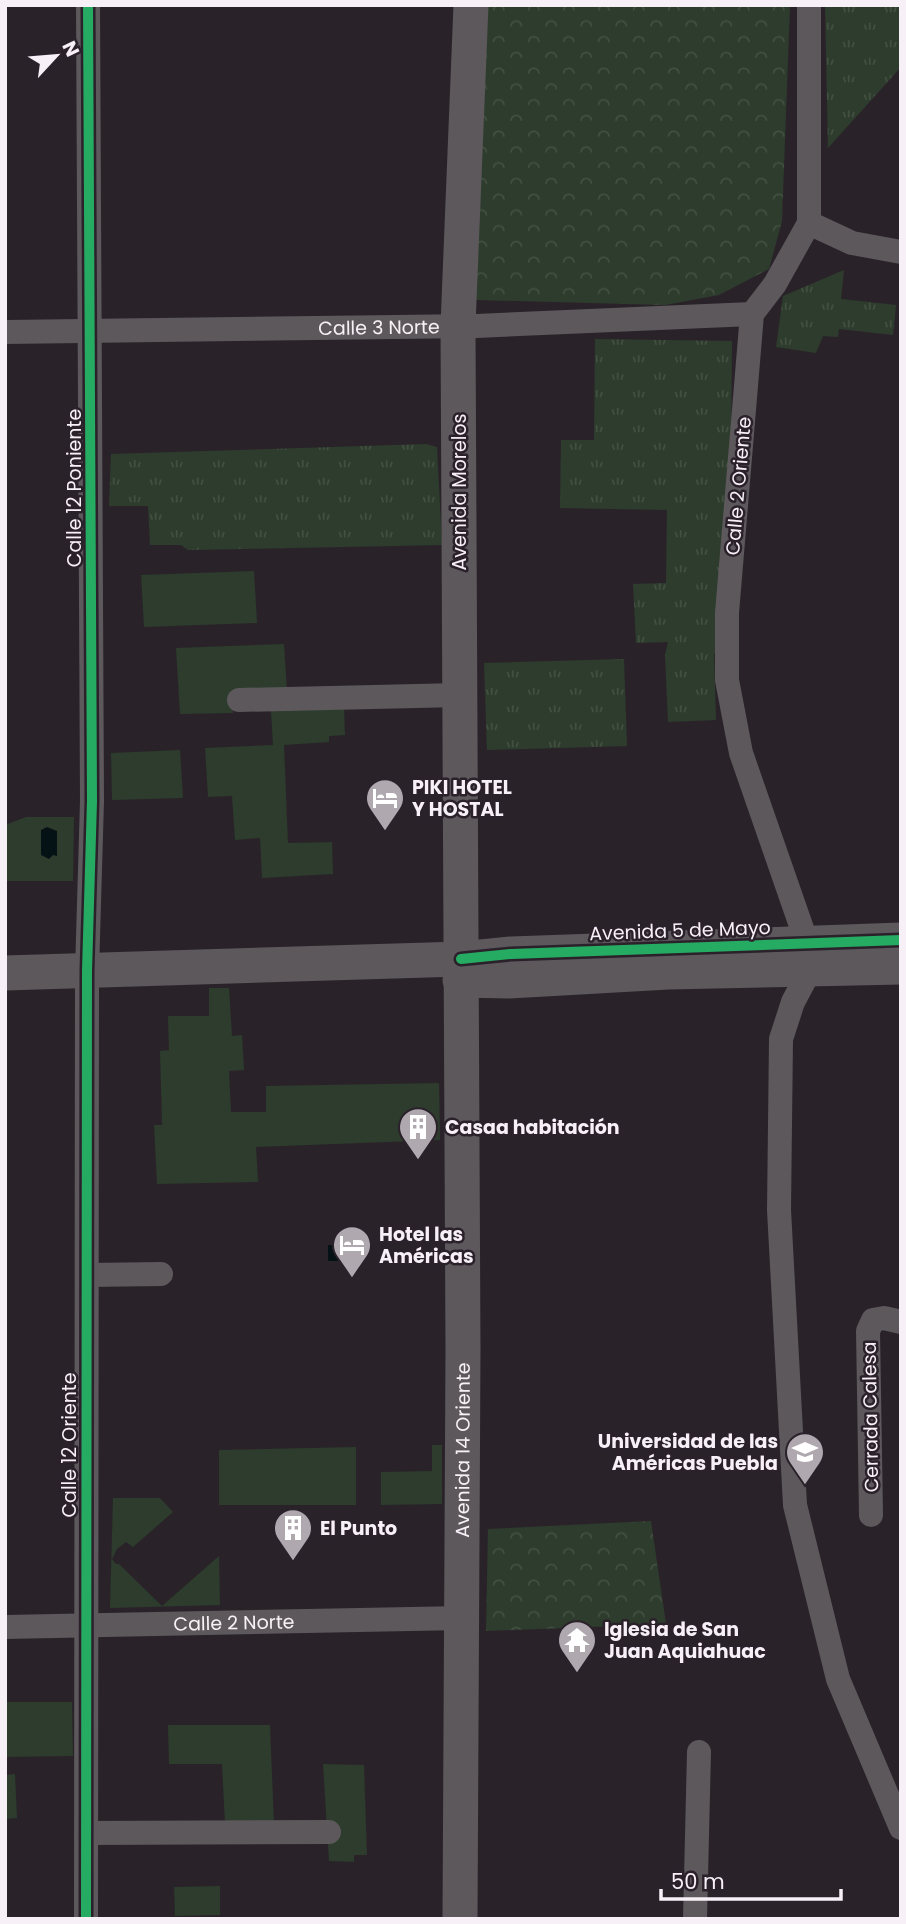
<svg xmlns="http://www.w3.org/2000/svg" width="906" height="1924" font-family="Poppins,sans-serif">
<defs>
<pattern id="grass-tufts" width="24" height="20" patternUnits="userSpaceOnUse" patternTransform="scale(1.75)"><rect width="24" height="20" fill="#2d3c2c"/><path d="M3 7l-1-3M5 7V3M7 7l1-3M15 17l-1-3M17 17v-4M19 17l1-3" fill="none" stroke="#424f41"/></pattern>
<pattern id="park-crowns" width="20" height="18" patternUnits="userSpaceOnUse" patternTransform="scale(1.75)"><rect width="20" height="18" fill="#2d3c2c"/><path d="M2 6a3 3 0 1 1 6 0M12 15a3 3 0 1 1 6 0" fill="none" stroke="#424f41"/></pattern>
</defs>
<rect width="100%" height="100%" fill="#292329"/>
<!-- grass -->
<g fill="url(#grass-tufts)">
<path d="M825,5h76v62l-73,81z"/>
<path d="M844,270l-3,29 55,6 -3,30 -54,-6 -1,8 -15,-1 -7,17 -40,-6 7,-51z"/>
<path d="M595,339l137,2 -3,314 -15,-1 2,66 -48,2 -3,-67 3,-13 -32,1 -3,-59 33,-1 1,-73 -107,-2 1,-68h33z"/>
<path d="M426,444l11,3 5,98 -254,5 -7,-5h-31l-2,-39h-39l2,-52z"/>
<path d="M624,659l3,87 -140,4 -3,-87z"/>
</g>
<!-- park -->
<g fill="url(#park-crowns)">
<path d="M484,5h306l-8,216 -13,48 -50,26 -54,10 -189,-5z"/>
<path d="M651,1521l15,103 -180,7 2,-102z"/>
</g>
<!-- garden -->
<g fill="#2d3c2c">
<path d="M254,571l3,52 -113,4 -3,-52z"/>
<path d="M284,644l3,47 -55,3 1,19 -53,1 -4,-66z"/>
<path d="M344,706l1,29 -16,1v6l-45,3 4,98 44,-1 1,32 -71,4 -2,-40 -25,2 -3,-44 -24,1 -3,-49 68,-3 -2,-34z"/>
<path d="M180,750l3,48 -71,2 -1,-47z"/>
<path d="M26,817h48l-1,64h-68v-56z"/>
<path d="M209,988h20l3,48 10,-1 2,35 -15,1 2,41h35v-26l173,-3 1,57 -184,7 2,35 -101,2 -3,-59h8l-2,-74 9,-1 -1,-34h41z"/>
<path d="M432,1445h10v59l-61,1v-33l51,-1z"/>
<path d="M356,1447v58h-137v-55z"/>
<path d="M113,1498h47l13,14 -40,35 -7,-5 -9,7 -5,10 4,5h3l43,42 57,-50 1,49 -110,3z"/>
<path d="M5,1702h67l1,54 -68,1z"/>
<path d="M168,1725h102l4,100 -49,-1 -3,-60h-53z"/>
<path d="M323,1764l41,1 3,90h-13v7l-25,-1z"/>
<path d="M15,1774l2,44 -12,1v-44z"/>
<path d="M220,1886v29l-45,1 -1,-29z"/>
</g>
<!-- water -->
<g fill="#051215">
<path d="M47,827l10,4v25l-4,-1 -4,4 -8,-4v-25z"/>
<path d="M328,1245h22l1,16h-23z"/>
</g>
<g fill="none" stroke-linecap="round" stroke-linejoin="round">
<!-- street -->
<g stroke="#5c585c" stroke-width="24">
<path d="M809,5v218l-34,61 -23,30 -25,299v67l14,73 66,190 3,27 -17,32 -12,37 -2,171 16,295 43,174 63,149"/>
<path d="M809,223l43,20 49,9"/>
<path id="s1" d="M5,332l471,-6 276,-12"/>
<path d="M239,700l221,-5"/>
<path d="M87,1275l74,-1"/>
<path d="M871,1515l-3,-184 5,-11 11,-2 17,4"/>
<path id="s2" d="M5,1627l458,-9"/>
<path d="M86,1833l243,-1"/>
<path d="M86,1919l1,-948 5,-170 -4,-796"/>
<path d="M695,1919l4,-167"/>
</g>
<!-- secondary -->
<g stroke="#5c585c" stroke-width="35">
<path d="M5,973l456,-14 50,-5 390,-14"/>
<path d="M460,980l49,1 159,-9 233,-5"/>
<path id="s3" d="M460,1919l3,-569 -5,-1024 13,-321"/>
</g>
<defs>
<g id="cycleway">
<path d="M461,959l50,-5 390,-14"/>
<path d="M86,1919l1,-948 5,-170 -4,-796"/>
</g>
</defs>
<!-- cycleway casing -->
<use href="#cycleway" stroke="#2b212b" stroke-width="15"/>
<!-- cycleway -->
<use href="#cycleway" stroke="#26ab63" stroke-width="10"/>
</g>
<!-- icons -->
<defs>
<symbol id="hotel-pin" viewBox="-11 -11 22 30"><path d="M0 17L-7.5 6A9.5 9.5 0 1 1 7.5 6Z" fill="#afa8af" stroke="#2b212b"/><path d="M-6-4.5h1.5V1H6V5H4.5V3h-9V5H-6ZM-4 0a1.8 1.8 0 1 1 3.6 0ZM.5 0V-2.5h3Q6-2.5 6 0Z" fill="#fff"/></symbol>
<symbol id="building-pin" viewBox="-11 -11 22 30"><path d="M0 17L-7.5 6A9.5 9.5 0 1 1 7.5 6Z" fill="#afa8af" stroke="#2b212b"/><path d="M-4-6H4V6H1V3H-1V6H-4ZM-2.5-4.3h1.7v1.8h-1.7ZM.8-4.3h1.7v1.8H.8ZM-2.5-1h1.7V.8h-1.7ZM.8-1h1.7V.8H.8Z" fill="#fff"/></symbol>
<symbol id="university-pin" viewBox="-11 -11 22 30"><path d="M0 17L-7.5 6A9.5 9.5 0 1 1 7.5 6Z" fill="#afa8af" stroke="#2b212b"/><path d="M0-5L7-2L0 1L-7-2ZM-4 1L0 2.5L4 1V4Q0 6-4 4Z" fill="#fff"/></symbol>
<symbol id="temple-pin" viewBox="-11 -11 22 30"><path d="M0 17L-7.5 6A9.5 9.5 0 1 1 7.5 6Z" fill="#afa8af" stroke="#2b212b"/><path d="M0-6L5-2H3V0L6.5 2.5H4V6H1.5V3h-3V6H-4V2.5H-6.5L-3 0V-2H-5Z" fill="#fff"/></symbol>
</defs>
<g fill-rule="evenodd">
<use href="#hotel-pin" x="363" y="776" width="44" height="60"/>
<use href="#building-pin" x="396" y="1105" width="44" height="60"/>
<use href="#hotel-pin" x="330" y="1223" width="44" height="60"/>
<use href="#university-pin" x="783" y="1430" width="44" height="60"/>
<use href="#building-pin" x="271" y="1506" width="44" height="60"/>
<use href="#temple-pin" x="555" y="1618" width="44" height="60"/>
</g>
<g text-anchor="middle" stroke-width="5" stroke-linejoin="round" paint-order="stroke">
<!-- street labels -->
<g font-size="19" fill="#f7f0f7" stroke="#2b212b">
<text dy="7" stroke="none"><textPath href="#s1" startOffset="374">Calle 3 Norte</textPath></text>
<text transform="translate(738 486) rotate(-85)" y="7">Calle 2 Oriente</text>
<text transform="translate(74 488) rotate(-90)" y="7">Calle 12 Poniente</text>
<text transform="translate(459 492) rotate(-90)" y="7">Avenida Morelos</text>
<text transform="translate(680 930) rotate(-2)" y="7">Avenida 5 de Mayo</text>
<text transform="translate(870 1417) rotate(-91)" y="7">Cerrada Calesa</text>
<text transform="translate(69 1445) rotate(-90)" y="7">Calle 12 Oriente</text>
<text dy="7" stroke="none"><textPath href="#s3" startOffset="469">Avenida 14 Oriente</textPath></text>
<text dy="7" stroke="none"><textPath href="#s2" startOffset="229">Calle 2 Norte</textPath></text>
</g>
<!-- poi labels -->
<g font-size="19" font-weight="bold" fill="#f7f0f7" stroke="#2b212b" text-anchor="start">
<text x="412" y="794">PIKI HOTEL<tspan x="412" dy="22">Y HOSTAL</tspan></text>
<text x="445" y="1134">Casaa habitación</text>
<text x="379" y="1241">Hotel las<tspan x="379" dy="22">Américas</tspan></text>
<text x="778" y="1448" text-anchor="end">Universidad de las<tspan x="778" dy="22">Américas Puebla</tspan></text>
<text x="320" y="1535">El Punto</text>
<text x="604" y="1636">Iglesia de San<tspan x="604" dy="22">Juan Aquiahuac</tspan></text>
</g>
</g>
<!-- border -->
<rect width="906" height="1924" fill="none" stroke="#f7f0f7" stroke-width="14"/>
<!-- north arrow -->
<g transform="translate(56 56) rotate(64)" stroke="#2b212b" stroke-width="5" paint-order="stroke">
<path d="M0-5L12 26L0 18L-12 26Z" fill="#f7f0f7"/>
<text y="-10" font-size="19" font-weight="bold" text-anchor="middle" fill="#f7f0f7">N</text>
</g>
<!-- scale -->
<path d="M661 1889v10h180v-10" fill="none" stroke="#f7f0f7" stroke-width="3.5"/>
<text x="671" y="1889" font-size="21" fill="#f7f0f7" stroke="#2b212b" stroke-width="5" paint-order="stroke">50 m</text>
</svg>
